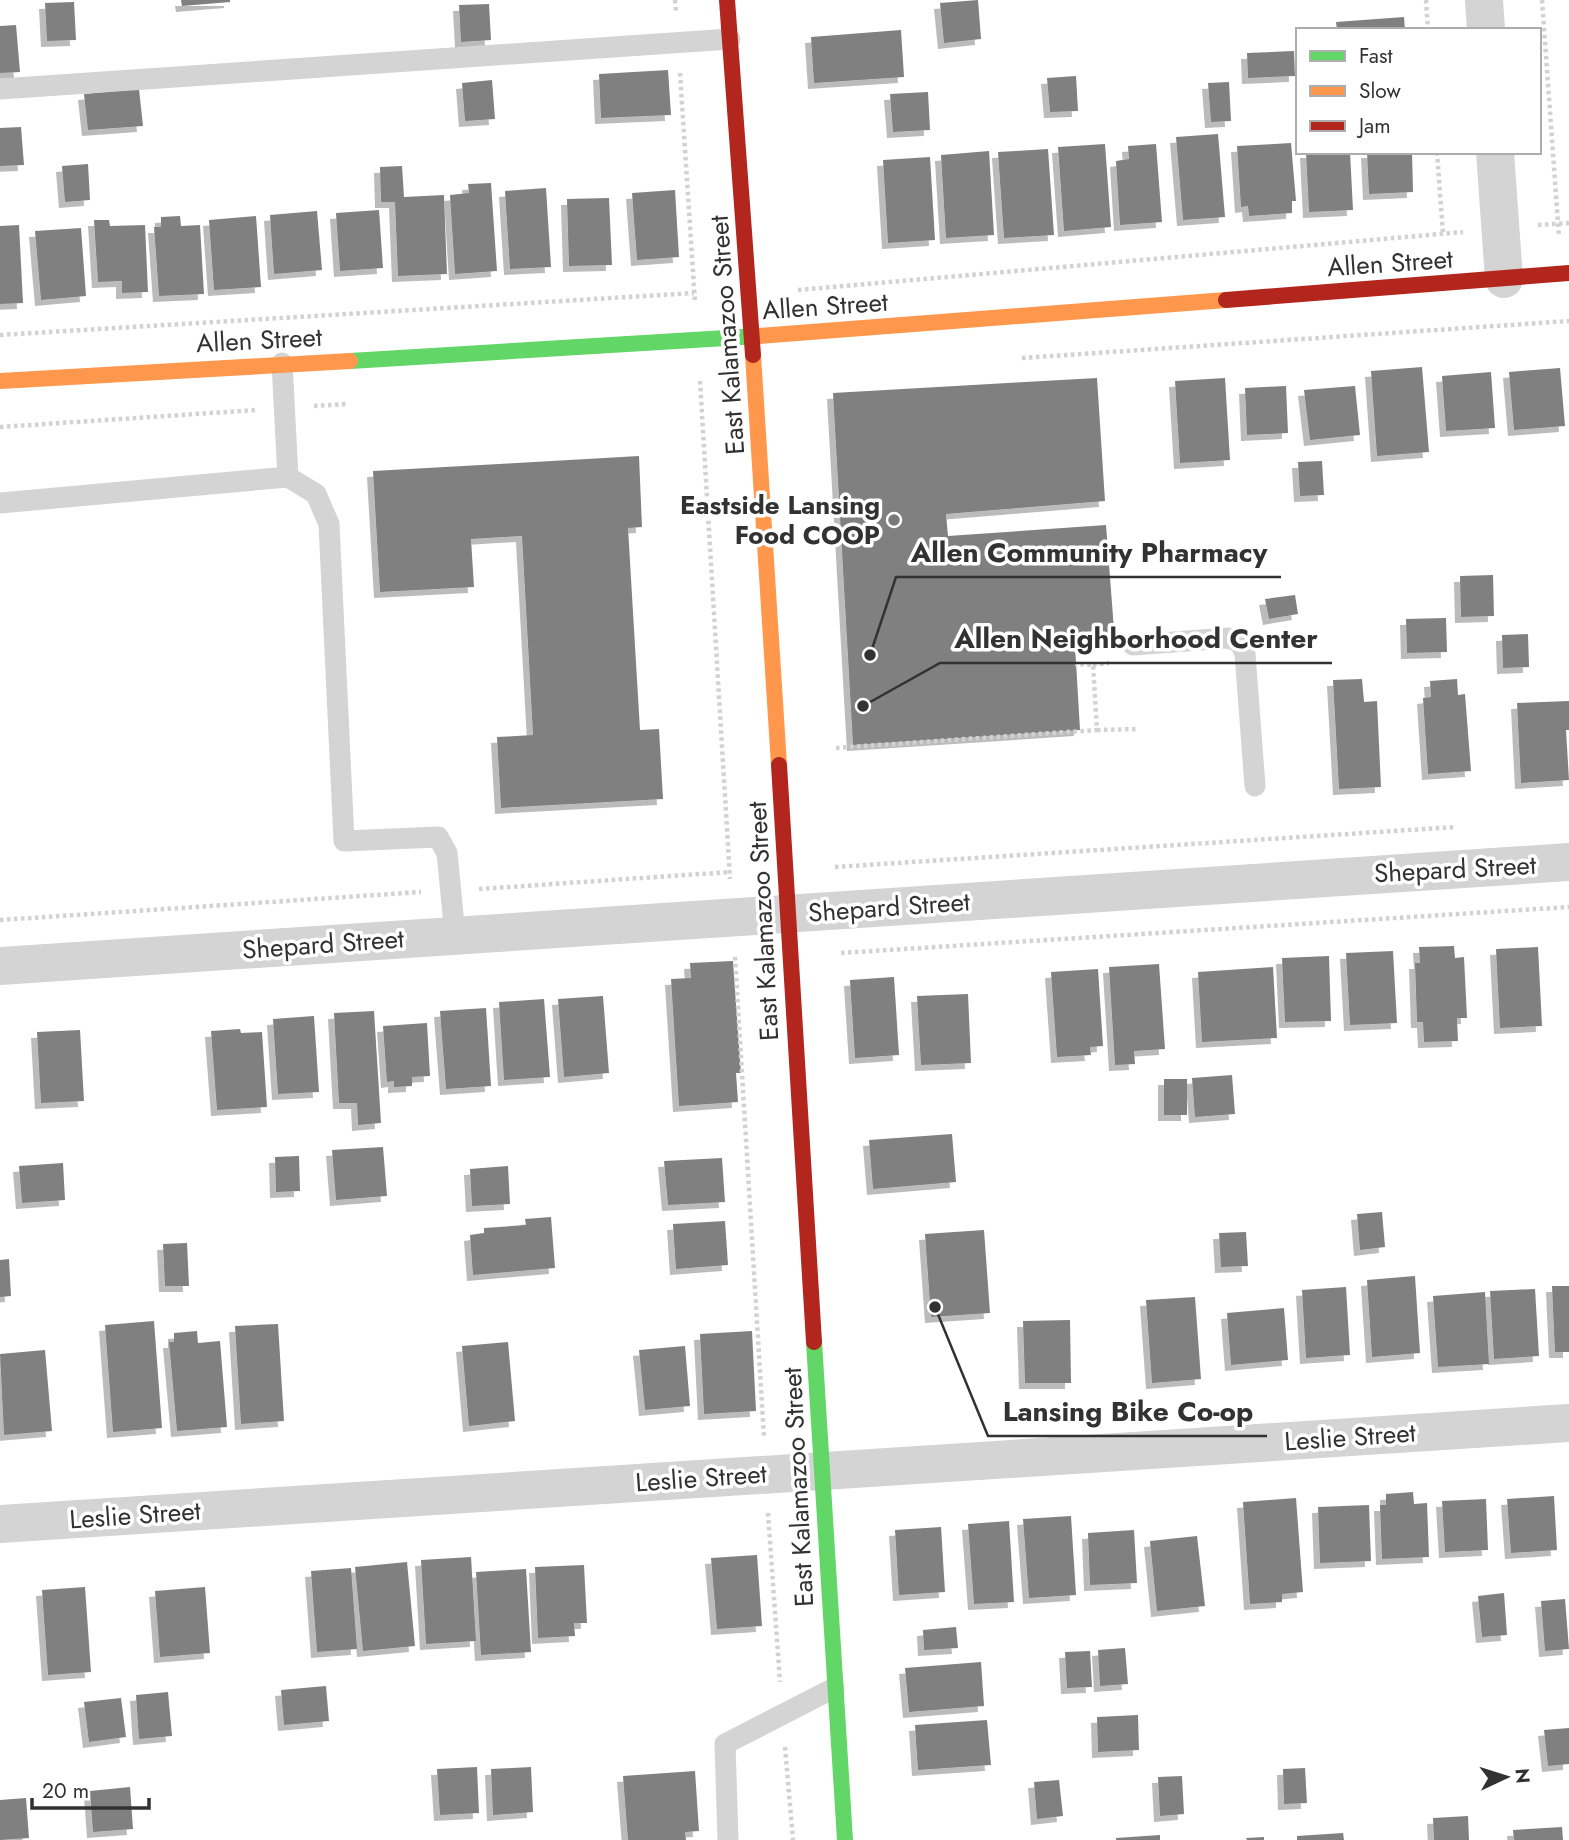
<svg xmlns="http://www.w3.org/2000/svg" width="1569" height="1840" font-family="Jost,sans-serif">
<defs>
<filter id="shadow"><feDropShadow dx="-6" dy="6" stdDeviation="0" flood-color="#0004"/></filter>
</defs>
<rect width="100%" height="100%" fill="#fff"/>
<!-- building -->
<g fill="#808080" filter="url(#shadow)">
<path d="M181,0h49v2l-48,4z"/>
<path d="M978,0l3,39 -37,4 -4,-40z"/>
<path d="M74,2l2,38 -29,1 -2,-38z"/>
<path d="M489,4l2,36 -30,2 -2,-37z"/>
<path d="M1404,17l1,13h-68l-1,-8z"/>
<path d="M16,25l4,47 -20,1v-47z"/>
<path d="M901,30l3,47 -90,6 -3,-46z"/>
<path d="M1294,51l1,25 -47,2 -1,-25z"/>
<path d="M668,70l3,45 -70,3 -2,-44z"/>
<path d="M1076,76l2,35 -28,1 -3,-34z"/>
<path d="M492,80l3,39 -30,2 -3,-38z"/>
<path d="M1229,82l2,39 -20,1 -3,-39z"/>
<path d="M139,89l4,37 -55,4 -4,-36z"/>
<path d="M928,92l2,38 -37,2 -3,-38z"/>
<path d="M21,127l3,38 -24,1v-38z"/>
<path d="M1218,134l7,83 -42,3 -7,-83z"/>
<path d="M1291,143l5,58h-4v12l-43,3 -1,-10 -7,1 -4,-61z"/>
<path d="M1105,144l6,83 -47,4 -6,-84z"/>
<path d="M1156,144l6,78 -42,3 -4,-64 13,-2 -1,-13z"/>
<path d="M1048,149l6,86 -50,3 -6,-86z"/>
<path d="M989,151l5,84 -48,3 -5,-83z"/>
<path d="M1306,152h44l3,58 -44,2z"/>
<path d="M1367,152h45l1,40 -44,2z"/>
<path d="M930,157l5,83 -47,3 -5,-83z"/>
<path d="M88,164l2,36 -25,2 -3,-36z"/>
<path d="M402,166l2,31 40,-2 3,79 -49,2 -3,-74h-14l-1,-35z"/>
<path d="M491,183l6,88 -42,3 -5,-79 19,-2 -1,-9z"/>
<path d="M546,188l5,79 -41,2 -5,-78z"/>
<path d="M675,190l4,67 -42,3 -5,-67z"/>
<path d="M609,198l3,67 -43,1 -2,-67z"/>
<path d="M379,210l4,58 -43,3 -4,-58z"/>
<path d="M317,211l5,59 -48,4 -4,-59z"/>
<path d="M180,216l1,10 19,-1 4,69 -45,2 -5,-69h7v-10z"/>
<path d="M256,216l5,71 -47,3 -5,-70z"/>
<path d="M94,220h15l1,6 35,-1 3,67 -26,1v-12l-24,1z"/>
<path d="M19,225l4,78 -23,1v-78z"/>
<path d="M81,228l5,68 -45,4 -6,-69z"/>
<path d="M1422,367l7,85 -52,4 -6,-85z"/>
<path d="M1560,368l5,58 -51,4 -5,-58z"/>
<path d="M1491,372l4,56 -49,3 -4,-55z"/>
<path d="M1097,378l8,123 -159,13 2,22 158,-11 9,118 -40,2 5,85 -227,15 -20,-352z"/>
<path d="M1225,378l5,82 -50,3 -5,-82z"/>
<path d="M1286,386l2,47 -41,2 -2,-47z"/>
<path d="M1355,386l5,49 -50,5 -6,-50z"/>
<path d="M639,456l3,71 -14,1 12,202 19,-1 4,70 -162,9 -4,-71 36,-2 -11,-199 -51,3 3,48 -94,5 -7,-121z"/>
<path d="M1322,461l2,34 -24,1 -2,-34z"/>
<path d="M1493,575l1,41 -33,1 -1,-41z"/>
<path d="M1295,595l3,19 -29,5 -4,-20z"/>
<path d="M1446,618l1,34 -40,1 -1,-34z"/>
<path d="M1528,634l1,33 -26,1 -1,-33z"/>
<path d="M1362,679l2,23 13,-1 4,86 -42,2 -6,-109z"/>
<path d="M1457,679l1,16 7,-1 6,77 -43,3 -5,-76 8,-1 -1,-16z"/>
<path d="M1569,701v29h-3l3,50 -48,3 -4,-80z"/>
<path d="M1454,946l1,12 9,-1 3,61h-10l1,23 -34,1 -1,-20h-6l-2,-59h5l-1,-16z"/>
<path d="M1538,947l4,79 -42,2 -4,-79z"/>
<path d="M1393,951l4,72 -47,2 -4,-72z"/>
<path d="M1329,956l2,65 -46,1 -3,-64z"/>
<path d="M733,961l8,112h-5l2,29 -59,4 -8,-127 20,-1 -1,-15z"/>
<path d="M1159,964l6,85 -31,2 1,13 -20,1 -6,-98z"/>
<path d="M1273,967l4,71 -75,4 -4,-70z"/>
<path d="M1098,969l5,77 -13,1 1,8 -34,2 -6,-85z"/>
<path d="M894,977l5,78 -44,3 -5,-78z"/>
<path d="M968,994l3,69 -50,2 -4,-69z"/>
<path d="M603,996l6,77 -45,4 -6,-78z"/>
<path d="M544,999l6,78 -46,3 -5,-78z"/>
<path d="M486,1008l5,78 -45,3 -6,-78z"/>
<path d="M374,1011l7,112 -23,2 -1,-22h-18l-5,-90z"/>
<path d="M314,1016l5,76 -41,2 -5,-75z"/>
<path d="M427,1023l3,53 -18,1v9l-18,1v-6l-7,1 -4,-56z"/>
<path d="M240,1029l1,4 21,-1 5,75 -50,3 -6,-79z"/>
<path d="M80,1030l4,71 -43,2 -4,-71z"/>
<path d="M1232,1075l3,39 -40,3 -3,-39z"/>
<rect x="1164" y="1079" width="23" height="36"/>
<path d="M952,1134l4,48 -83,7 -4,-49z"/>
<path d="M383,1147l4,49 -51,4 -4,-50z"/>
<path d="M299,1156l1,35 -24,1 -1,-35z"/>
<path d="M722,1158l3,44 -57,3 -4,-44z"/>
<path d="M63,1163l2,37 -43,3 -3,-37z"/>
<path d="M508,1166l2,38 -38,2 -2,-37z"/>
<path d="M1382,1212l3,35 -25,3 -3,-36z"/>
<path d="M551,1217l4,51 -82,7 -3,-40 14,-2v-5l42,-3 -1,-6z"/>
<path d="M725,1221l3,44 -52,4 -3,-45z"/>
<path d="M984,1230l6,83 -59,4 -6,-83z"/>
<path d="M1246,1232l2,34 -27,1 -2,-34z"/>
<path d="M187,1243l2,43h-24l-2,-42z"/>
<path d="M9,1259l2,37 -11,1v-37z"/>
<path d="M1415,1276l5,77 -48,4 -5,-77z"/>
<path d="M1552,1286h17v66h-14z"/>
<path d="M1346,1287l4,68 -44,3 -4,-68z"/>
<path d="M1535,1289l4,67 -45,3 -4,-68z"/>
<path d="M1485,1292l4,72 -51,3 -5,-71z"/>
<path d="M1195,1297l6,82 -49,4 -6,-83z"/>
<path d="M1284,1308l4,52 -57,5 -4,-52z"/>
<path d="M1070,1320l1,63h-46l-2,-62z"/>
<path d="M154,1321l8,107 -49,4 -8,-107z"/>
<path d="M278,1324l6,97 -43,3 -6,-98z"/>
<path d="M197,1331l1,12 22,-2 7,86 -50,4 -8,-89h5v-9z"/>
<path d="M752,1331l4,80 -52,3 -4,-80z"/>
<path d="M508,1342l7,79 -46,5 -7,-80z"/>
<path d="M685,1346l5,60 -45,4 -6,-60z"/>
<path d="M45,1350l7,81 -48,4 -4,-81z"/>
<path d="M1413,1492l1,12 13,-1 2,54 -47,2 -2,-54h6v-11z"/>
<path d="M1554,1496l3,54 -46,3 -4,-54z"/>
<path d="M1296,1498l7,94 -21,2v8l-32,2 -7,-102z"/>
<path d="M1486,1499l2,51 -43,2 -3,-51z"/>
<path d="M1369,1505l2,56 -51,2 -2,-56z"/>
<path d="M1071,1516l5,79 -47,3 -6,-79z"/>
<path d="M1009,1521l5,81 -40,2 -6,-80z"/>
<path d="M941,1527l4,65 -46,3 -4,-65z"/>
<path d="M1134,1530l3,53 -47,2 -2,-52z"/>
<path d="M1197,1536l8,70 -48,5 -7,-70z"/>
<path d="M757,1555l5,71 -45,3 -6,-71z"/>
<path d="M471,1557l5,84 -50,3 -5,-84z"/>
<path d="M407,1562l8,84 -52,5 -8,-84z"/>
<path d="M584,1565l3,58h-13l1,13 -37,2 -3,-71z"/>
<path d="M351,1568l6,81 -40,3 -6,-81z"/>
<path d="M526,1569l5,83 -50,3 -5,-83z"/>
<path d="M85,1587l6,85 -43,3 -6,-85z"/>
<path d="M205,1587l5,66 -50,4 -5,-66z"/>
<path d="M1504,1593l3,42 -25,2 -4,-41z"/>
<path d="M1565,1599l4,50 -24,2 -4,-50z"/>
<path d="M956,1627l2,21 -34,2 -1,-20z"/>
<path d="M1125,1648l3,36 -28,2 -2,-36z"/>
<path d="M1090,1651l2,36 -25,1 -2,-36z"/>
<path d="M981,1662l3,44 -75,6 -4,-44z"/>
<path d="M326,1686l3,35 -45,4 -3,-35z"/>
<path d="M168,1692l4,44 -33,3 -3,-44z"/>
<path d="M121,1698l5,39 -37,5 -5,-40z"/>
<path d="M1138,1715l1,35 -41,2 -1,-35z"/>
<path d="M987,1720l4,45 -73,5 -3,-45z"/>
<path d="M1569,1728v36l-21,2 -4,-36z"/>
<path d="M477,1767l2,46 -39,2 -3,-46z"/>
<path d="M531,1767l2,45 -40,3 -2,-46z"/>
<path d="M1305,1768l2,35 -23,1 -1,-35z"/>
<path d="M695,1771l4,60 -14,1 1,8h-58l-5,-64z"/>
<path d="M1182,1776l2,38 -24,2 -2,-39z"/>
<path d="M1059,1780l4,36 -26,3 -3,-37z"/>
<path d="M130,1787l3,42 -40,3 -3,-41z"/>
<path d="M26,1798l3,40 -29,2v-40z"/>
<path d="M1468,1816l1,24h-35l-1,-22z"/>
<path d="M1562,1827l1,13h-49l-1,-10z"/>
<path d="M1343,1833l1,7h-47v-4z"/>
<path d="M1160,1835v5h-44v-2z"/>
<path d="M1264,1837v3h-17l-1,-2z"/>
</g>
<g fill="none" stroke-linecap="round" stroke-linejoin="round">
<!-- path -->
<g stroke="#d2d2d2" stroke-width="4.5" stroke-dasharray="3.5 3.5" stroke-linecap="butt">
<path d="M675,0l1,12"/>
<path d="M1426,0l2,30"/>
<path d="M1542,0l17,237"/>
<path d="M680,73l15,229"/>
<path d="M1437,152l6,81"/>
<path d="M1538,225l31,-2"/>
<path d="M798,290l665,-58"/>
<path d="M0,335l694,-42"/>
<path d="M1022,358l547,-37"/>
<path d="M700,381l30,498"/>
<path d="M314,406l33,-2"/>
<path d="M0,427l256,-17"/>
<path d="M1093,665l16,-2"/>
<path d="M1097,730l41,-1"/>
<path d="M836,748l261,-18 -4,-65 -18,-1"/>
<path d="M835,867l621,-40"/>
<path d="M479,889l251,-17"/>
<path d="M0,920l421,-28"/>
<path d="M841,953l728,-46"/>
<path d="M735,957l29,481"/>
<path d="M768,1513l12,169"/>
<path d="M785,1747l8,93"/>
</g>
<!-- lane -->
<g stroke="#d4d4d4" stroke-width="21">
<path d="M0,89l730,-50"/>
<path d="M282,363l6,114 28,17 13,30 15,317 94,-4 9,16 8,82"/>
<path d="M0,503l288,-26"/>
<path d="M1133,645l95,-7 12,4 5,12 10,132"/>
<path d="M728,1840l-3,-96 109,-56"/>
</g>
<!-- street -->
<g stroke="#d4d4d4" stroke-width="38">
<path d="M1484,0l2,30"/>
<path d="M1495,152l9,127"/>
<path d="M0,966l1569,-104"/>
<path d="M0,1524l1569,-101"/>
</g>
<!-- fast -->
<g stroke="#63d668" stroke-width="16">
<path d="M350,361l409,-25"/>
<path d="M814,1342l31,498"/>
</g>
<!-- slow -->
<g stroke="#ff974d" stroke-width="16">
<path d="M759,336l467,-36"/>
<path d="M753,355l26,410"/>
<path d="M0,381l350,-20"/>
</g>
<!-- jam -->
<g stroke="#b3261e" stroke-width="16">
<path d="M727,0l26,355"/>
<path d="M1226,300l343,-27"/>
<path d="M779,765l35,577"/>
</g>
</g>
<!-- markers -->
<circle fill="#7a7a7a" stroke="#fff" stroke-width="2.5" cx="894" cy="520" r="7"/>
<g text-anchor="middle" stroke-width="7" stroke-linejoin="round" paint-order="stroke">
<!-- street labels -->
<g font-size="26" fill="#323232" stroke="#fff">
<text transform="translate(1390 263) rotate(-4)" y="9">Allen Street</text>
<text transform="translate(825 306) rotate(-4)" y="9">Allen Street</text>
<text transform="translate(727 335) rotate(-94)" y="9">East Kalamazoo Street</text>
<text transform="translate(259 340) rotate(-3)" y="9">Allen Street</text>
<text transform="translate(1455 869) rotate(-3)" y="9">Shepard Street</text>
<text transform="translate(889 907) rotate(-4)" y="9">Shepard Street</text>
<text transform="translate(763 921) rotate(-93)" y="9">East Kalamazoo Street</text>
<text transform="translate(323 944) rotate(-4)" y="9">Shepard Street</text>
<text transform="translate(1350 1437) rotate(-4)" y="9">Leslie Street</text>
<text transform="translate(701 1478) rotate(-4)" y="9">Leslie Street</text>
<text transform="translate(798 1487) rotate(-93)" y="9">East Kalamazoo Street</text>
<text transform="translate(135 1515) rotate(-4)" y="9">Leslie Street</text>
</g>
<!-- poi labels -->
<g font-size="26" font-weight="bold" fill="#323232" stroke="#fff" text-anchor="end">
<text x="880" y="514">Eastside Lansing<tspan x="880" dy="30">Food COOP</tspan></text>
</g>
</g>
<!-- callouts -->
<path fill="none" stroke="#323232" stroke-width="2.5" d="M870 655L896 577H1281M863 706L940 663H1332M935 1307L988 1436H1267"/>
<g fill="#323232" stroke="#fff" stroke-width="2.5">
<circle cx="870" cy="655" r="7"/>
<circle cx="863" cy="706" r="7"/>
<circle cx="935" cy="1307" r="7"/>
</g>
<g font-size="28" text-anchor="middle" font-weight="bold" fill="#323232" stroke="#fff" stroke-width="7" stroke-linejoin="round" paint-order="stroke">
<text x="1089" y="562">Allen Community Pharmacy</text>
<text x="1136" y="648">Allen Neighborhood Center</text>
<text x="1128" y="1421">Lansing Bike Co-op</text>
</g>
<!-- legend -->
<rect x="1296" y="28" width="245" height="126" fill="#ffffff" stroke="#adadad" stroke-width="2"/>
<rect x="1310" y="51" width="35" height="10" fill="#63d668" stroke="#adadad" stroke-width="2"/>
<text x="1359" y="63" font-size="21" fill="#323232">Fast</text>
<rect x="1310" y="86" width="35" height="10" fill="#ff974d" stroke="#adadad" stroke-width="2"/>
<text x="1359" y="98" font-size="21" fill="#323232">Slow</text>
<rect x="1310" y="121" width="35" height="10" fill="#b3261e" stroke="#adadad" stroke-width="2"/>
<text x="1359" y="133" font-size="21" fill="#323232">Jam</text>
<!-- north arrow -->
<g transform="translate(1506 1777) rotate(86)" stroke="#ffffff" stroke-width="5" paint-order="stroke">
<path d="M0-5L12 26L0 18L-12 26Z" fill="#323232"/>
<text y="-10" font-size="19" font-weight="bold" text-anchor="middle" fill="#323232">N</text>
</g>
<!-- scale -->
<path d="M32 1798v10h117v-10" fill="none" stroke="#323232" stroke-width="3.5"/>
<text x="42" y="1798" font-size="21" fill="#323232" stroke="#ffffff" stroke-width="5" paint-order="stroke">20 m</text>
</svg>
